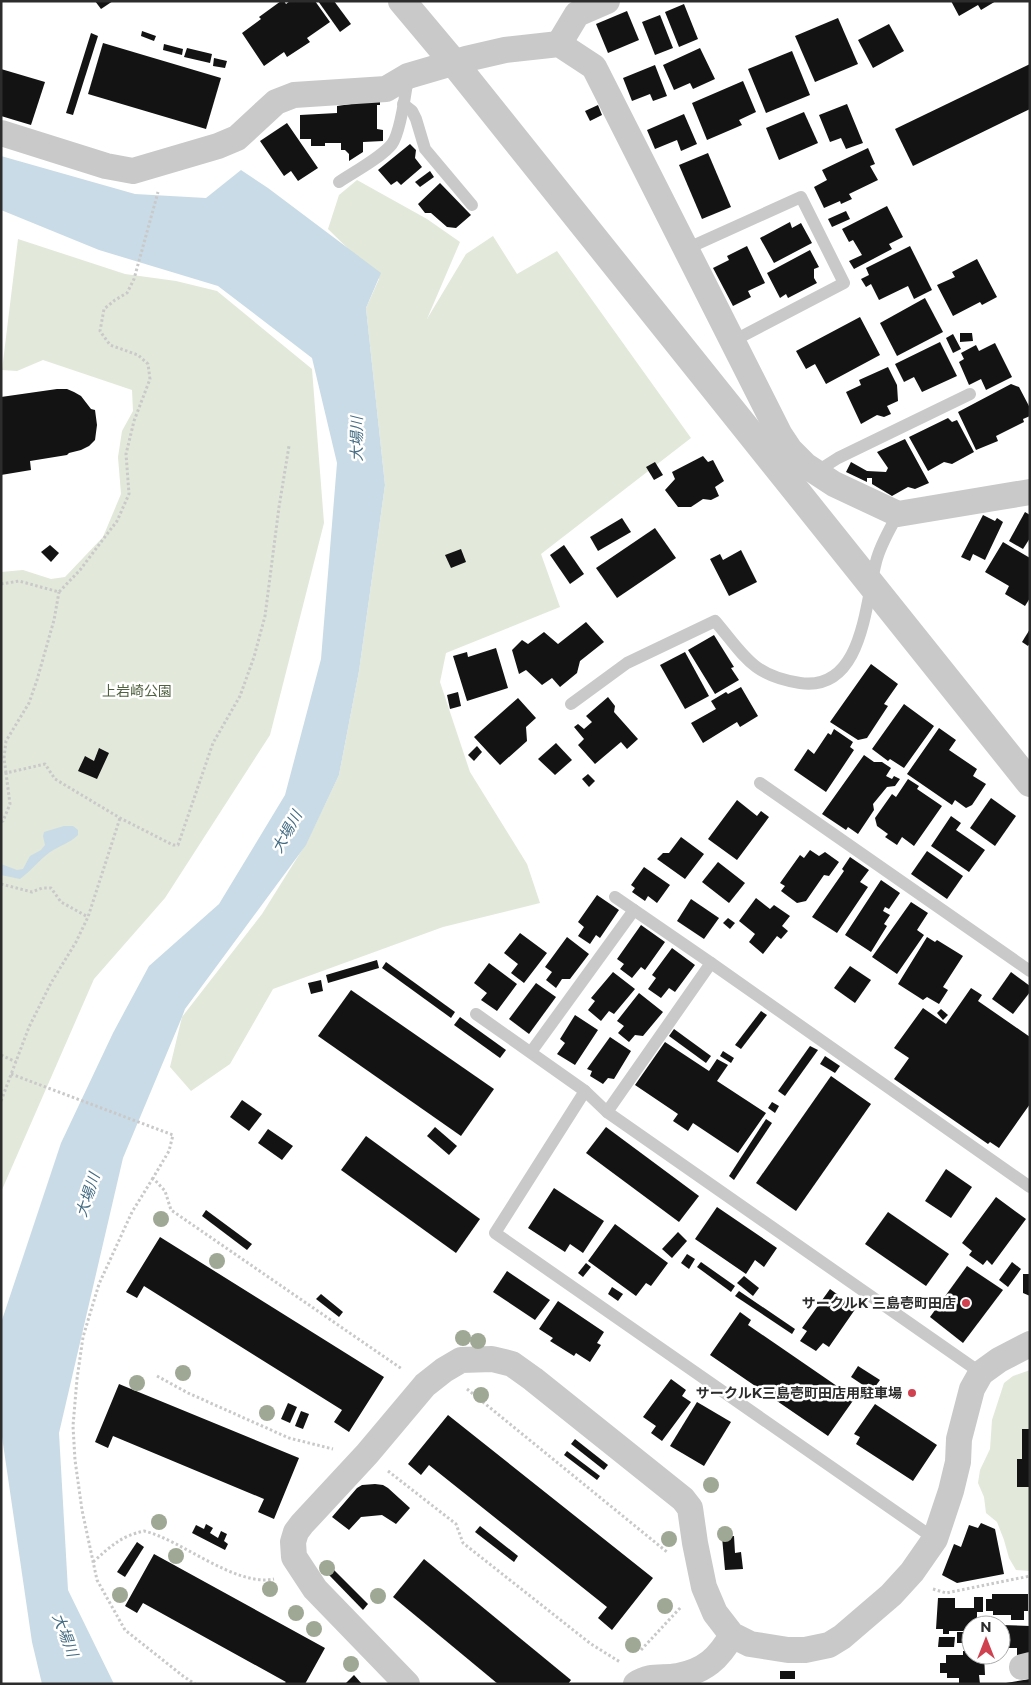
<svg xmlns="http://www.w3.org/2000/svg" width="1031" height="1685" font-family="Montserrat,'Noto Sans JP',sans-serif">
<rect width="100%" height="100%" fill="#fff"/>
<!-- green -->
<g fill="#e2e8da">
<path d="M357,180l70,39 33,23 -33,77 39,-65 27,-18 24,38 40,-23 134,187 -150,116 19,53 -114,46 -6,29 30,90 57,92 13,39 -97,24 -170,62 -43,75 -39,27 -21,-24 12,-50 80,-103 45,-72 32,-67 20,-104 26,-186 -19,-177 13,-29 -51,-50 11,-34z"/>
<path d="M18,239l107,35 51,7 41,10 95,78 12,154 -54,212 -105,163 -71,81 -93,213v-620l22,-2 28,9 14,-2 38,-40 18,-43 -3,-37 4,-26 11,-20 -1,-21 -89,-30 -26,11 -15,-1z"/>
<path d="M1030,1370v201l-14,-1 -7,-12 -5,-18 -7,-18 -11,-9 -2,-16 -6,-14 2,-13 10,-21 2,-29 12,-37 9,-7z"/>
</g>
<!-- water -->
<g fill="#c9dbe6">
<path d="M1,156l134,38 71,4 35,-28 27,18 113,85 -15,35 19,177 -26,186 -20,104 -33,70 -121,164 -3,8 -59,141 -64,275 9,157 46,94h-72l-10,-42 -31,-212v-107l60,-180 52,-110 36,-67 70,-62 66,-109 36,-136 16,-196 -25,-105 -94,-72 -119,-36 -98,-40z"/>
<path d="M64,826h9l5,4v5c-8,8 -19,11 -28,17 -11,8 -19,19 -30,27l-19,-4v-11l16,6 6,-1 7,-13 11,-6 4,-5 -2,-9 1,-4z"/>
</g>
<!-- building -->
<g fill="#131313">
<path d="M95,1h18l-12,8z"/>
<path d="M281,1h3l2,3 4,-3h25l15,21 -23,16 3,4 -23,15 -3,-5 -20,14 -22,-33 19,-14 -2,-2z"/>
<path d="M318,1h16l17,23 -11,8z"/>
<path d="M951,1h45l-15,9 -3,-5 -19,11z"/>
<path d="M684,4l14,35 -19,8 -14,-35z"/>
<path d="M627,11l12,29 -31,13 -12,-29z"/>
<path d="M660,15l13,33 -18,7 -13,-33z"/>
<path d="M838,18l20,46 -43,18 -20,-46z"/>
<path d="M889,24l15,27 -31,17 -15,-28z"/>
<path d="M142,31l14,5 -2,5 -13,-5z"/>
<path d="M91,33l7,3 -25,79 -7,-2z"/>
<path d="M103,43l118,35 -15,51 -118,-35z"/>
<path d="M164,44l19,5 -1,6 -19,-5z"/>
<path d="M187,48l25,6 -2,9 -26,-6z"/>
<path d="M700,48l15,31 -22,10 -3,-6 -16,7 -11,-25z"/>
<path d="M792,51l18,44 -44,18 -18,-44z"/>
<path d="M214,58l13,3 -2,7 -12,-2z"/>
<path d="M1030,64v45l-117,57 -18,-37z"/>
<path d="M655,65l12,31 -14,5 -3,-7 -18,7 -9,-23z"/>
<path d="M1,69l44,13 -14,43 -30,-9z"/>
<path d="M743,81l13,31 -17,8 3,5 -35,15 -15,-37z"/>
<path d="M380,100v5h-3v24l6,1v11l-20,1v10l-14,9v-7l-4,-4h-4v-7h-16v3h-14v-7h-11v-24l37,-2v-7z"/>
<path d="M847,104l16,39 -17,6 -5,-11 -11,4 -11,-27z"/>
<path d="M598,105l4,10 -12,6 -5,-10z"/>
<path d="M804,112l14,31 -39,17 -13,-32z"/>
<path d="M684,114l13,30 -16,7 -4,-11 -22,9 -8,-19z"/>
<path d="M287,123l31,45 -20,13 -7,-10 -7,5 -24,-35z"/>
<path d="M410,144l6,6 -1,8 7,9 -21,18 -4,-4 -6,4 -13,-15z"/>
<path d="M868,148l7,16 -5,2 8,14 -29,14 3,5 -11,5 -1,-3 -16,7 -10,-21 13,-7 -5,-10z"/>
<path d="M708,153l23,54 -29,12 -23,-54z"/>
<path d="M430,171l4,6 -14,10 -5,-5z"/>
<path d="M440,183l31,32 -15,13 -9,-1 -16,-14h-6l-7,-9z"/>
<path d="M887,206l16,31 -14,7 3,5 -38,20 -5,-8 13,-6 -9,-15 -4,2 -7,-13z"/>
<path d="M846,211l4,8 -18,8 -4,-8z"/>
<path d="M790,222l2,6 9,-5 11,20 -38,20 -14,-25z"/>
<path d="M747,246l18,37 -17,8 3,6 -18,9 -20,-38 16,-8 -2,-4z"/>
<path d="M910,246l22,44 -18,9 -6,-13 -29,14 -8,-16 -5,3 -5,-8 8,-4 -3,-7z"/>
<path d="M810,250l9,17 -5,2v9l3,5 -29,15 -2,-4 -6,4 -13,-25z"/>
<path d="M977,259l20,38 -15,8 -2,-3 -27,14 -16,-31 18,-8 -3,-5z"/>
<path d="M925,298l18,34 -46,24 -17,-33z"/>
<path d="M860,317l20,38 -54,29 -11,-20 -9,5 -10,-18z"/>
<path d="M960,333h12l1,8 -13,1z"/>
<path d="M953,334l8,15 -8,4 -7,-15z"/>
<path d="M940,342l17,34 -35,16 -8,-15 -10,5 -9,-18z"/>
<path d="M995,343l17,34 -26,13 -5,-11 -12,6 -10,-23 5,-3 -3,-6 15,-8 3,6z"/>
<path d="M888,367l9,18 1,16 -11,5 4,8 -7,3 -7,-2 -16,9 -15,-32 15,-7 -2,-5z"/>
<path d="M1011,384l8,3 11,21v8l-7,3 1,3 -28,14 2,5 -22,9 -18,-38z"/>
<path d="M57,389h10l7,3 7,4 10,13 4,1 2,15 -2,15 -6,6 -8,4 -12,3 -2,2 -37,6 1,9 -30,5v-78z"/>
<path d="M948,418l4,4 5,-2 17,32 -22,12 -8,-2 -16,9 -19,-34z"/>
<path d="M905,439l24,44 -14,6 -7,-2 -16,9 -20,-12v-6h-5v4l-21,-10 5,-10 16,9 19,1 2,-4 -11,-16z"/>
<path d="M703,456l5,6 5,-2 11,21 -9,6 4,9 -8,4 -8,-1 -12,8h-13l-13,-17 10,-11 -3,-7z"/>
<path d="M655,462l8,13 -9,5 -8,-13z"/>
<path d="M1025,512l5,3v23l-7,11 -14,-8z"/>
<path d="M983,515l12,6 2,-3 6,4 -18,38 -12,-6 -3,7 -9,-4z"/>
<path d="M622,518l9,14 -33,19 -8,-14z"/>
<path d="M655,528l21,30 -59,40 -21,-30z"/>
<path d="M1003,542l27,16v40l-5,8 -20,-12 4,-8 -24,-14z"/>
<path d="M50,545l9,8 -8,9 -10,-10z"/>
<path d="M564,545l20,29 -14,10 -20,-29z"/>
<path d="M461,549l5,13 -15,6 -6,-13z"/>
<path d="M741,550l16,32 -28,14 -19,-37 10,-5 3,6z"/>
<path d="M586,622l18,20 -24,19 -3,12 -17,14 -8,-9 -10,7 -16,-15 -7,4 -7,-24 10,-10 6,4 16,-12 14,12z"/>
<path d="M1030,629v14l-2,3 -6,-4z"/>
<path d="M714,635l20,32 -3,1 8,12 -24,14 -27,-44z"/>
<path d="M496,648l12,40 -41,13 -14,-45 14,-4 1,5z"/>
<path d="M685,652l24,44 -24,13 -25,-44z"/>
<path d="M871,664l27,20 -14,20 4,2 -21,32 -9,2 -28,-18z"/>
<path d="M741,687l17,29 -18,11 -3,-5 -34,21 -12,-20 25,-14 -5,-8 15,-9 2,2z"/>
<path d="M458,692l3,14 -11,3 -3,-14z"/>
<path d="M608,697l7,9 -1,6 24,27 -11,10 -6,-7 -26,22 -17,-19 6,-6 -10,-12 4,-3 6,5 8,-7 -6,-6z"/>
<path d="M518,698l18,20 -10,9 1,14 -27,24 -26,-28z"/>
<path d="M904,704l30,22 -30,42 -14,-9 -2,2 -16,-12z"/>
<path d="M939,728l17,12 -7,10 28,19 -4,7 13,8 -14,21 -6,3 -11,-8 -3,5 -45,-31z"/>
<path d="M834,729l19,13 -3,5 4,3 -28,42 -32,-22 14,-21 6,5 14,-21 3,2z"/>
<path d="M556,743l16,17 -17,15 -17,-16z"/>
<path d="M477,746l5,6 -8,9 -6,-6z"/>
<path d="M99,748l10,5 -12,26 -19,-8 7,-15 9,5z"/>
<path d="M864,755l10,7h8l9,6 -5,8 6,3 2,-3 6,3 -5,7 -8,1 -14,17 1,6 -16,24 -10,-7 -2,3 -24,-16z"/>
<path d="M588,774l7,7 -6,6 -7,-8z"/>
<path d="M908,779l11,7 -2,3 25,17 -28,40 -12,-9 -5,8 -12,-8 3,-3 -11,-8 -2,-8 17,-24 4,3z"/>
<path d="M991,798l25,18 -21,30 -25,-18z"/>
<path d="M737,800l20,16 4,-5 8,6 -32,43 -29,-21z"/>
<path d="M951,816l10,7 -5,7 29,20 -16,22 -38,-26z"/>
<path d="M681,837l23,17 -19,25 -28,-20 6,-6h6z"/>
<path d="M810,850l9,6 6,-4 14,10 -10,14 -5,-1 -18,26 -9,2 -16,-12 4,-5 -5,-3 20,-28 4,3z"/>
<path d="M927,851l36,25 -16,23 -36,-25z"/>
<path d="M850,857l19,13 -9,12 8,5 -31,46 -25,-16 32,-46 -2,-2z"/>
<path d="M718,862l27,21 -16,20 -27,-21z"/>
<path d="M644,867l26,18 -13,18 -9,-7 -3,5 -13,-9 3,-4 -4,-3z"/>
<path d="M881,880l19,13 -11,16 -4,-2 -2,4 7,4 -6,9 3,2 -16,26 -26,-17z"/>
<path d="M597,895l22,15 -19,28 -4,-3 -6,9 -12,-8 6,-9 -6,-5z"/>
<path d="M756,898l14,11 4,-4 16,11 -8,10 6,5 -7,8 -4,-3 -14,18 -14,-12 6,-8 -16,-13z"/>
<path d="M691,899l28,19 -15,21 -27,-18z"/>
<path d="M911,902l17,11 -11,17 7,5 -27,39 -25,-17z"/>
<path d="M728,918l7,5 -5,6 -7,-6z"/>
<path d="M641,925l24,17 -20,28 -4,-3 -9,11 -12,-9 4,-5 -7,-5z"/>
<path d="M520,933l27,20 -23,30 -13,-10 7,-9 -14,-11z"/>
<path d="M567,937l22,17 -19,25h-8l-6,9 -10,-8 6,-8 -7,-5z"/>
<path d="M927,937l8,5 2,-2 26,16 -20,31 5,3 -9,14 -12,-7 -4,3 -25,-16z"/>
<path d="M672,948l23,17 -20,27 -6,-4 -8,10 -13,-9 8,-11 -4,-3z"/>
<path d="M377,960l2,8 -51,15 -2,-8z"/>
<path d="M386,962l69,50 -4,6 -69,-50z"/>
<path d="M489,963l28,21 -20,27 -16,-11 6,-7 -13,-10z"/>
<path d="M850,966l21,14 -16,23 -21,-15z"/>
<path d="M613,972l22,17 -21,25 -5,-3 -8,10 -13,-11 7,-9 -4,-3z"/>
<path d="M1011,972l19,14v6l-17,22 -21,-15z"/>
<path d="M321,980l2,11 -12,3 -3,-11z"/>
<path d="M536,983l20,14 -27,37 -20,-15z"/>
<path d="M971,988l11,7 -4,6 52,36v67l-31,44 -9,-6 -2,2 -94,-65 15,-21 -15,-10 29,-40 23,16z"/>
<path d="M351,990l143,99 -33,47 -143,-100z"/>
<path d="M639,993l24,19 -20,24 -8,-1 -6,7 -11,-9 6,-7 -7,-5z"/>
<path d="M941,1009l7,6 -5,5 -6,-7z"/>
<path d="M761,1011l6,4 -26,34 -6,-4z"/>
<path d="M575,1015l23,15 -23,35 -18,-11 8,-11 -5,-4z"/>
<path d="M460,1017l46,33 -6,8 -46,-33z"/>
<path d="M674,1029l37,27 -5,7 -37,-27z"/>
<path d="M610,1037l21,14 -17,28 -6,-1 -5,6 -13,-8 2,-5 -5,-2z"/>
<path d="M665,1042l44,29 8,-12 11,6 -11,16 49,32 -28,40 -45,-30 -5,8 -15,-10 5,-7 -43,-29z"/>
<path d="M810,1046l8,4 -33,46 -7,-5z"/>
<path d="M723,1051l11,7 -3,5 -11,-7z"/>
<path d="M825,1056l15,10 -5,7 -15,-9z"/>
<path d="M831,1076l40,28 -75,107 -40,-28z"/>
<path d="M242,1100l20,14 -13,17 -19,-14z"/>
<path d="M772,1102l7,4 -4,7 -7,-5z"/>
<path d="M766,1119l6,4 -38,57 -5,-4z"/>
<path d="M435,1127l22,19 -8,9 -22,-19z"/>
<path d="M606,1127l93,69 -20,26 -93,-69z"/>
<path d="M268,1129l25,17 -11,14 -24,-17z"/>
<path d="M366,1136l114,83 -24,34 -115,-83z"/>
<path d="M946,1169l26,18 -21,31 -26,-17z"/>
<path d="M554,1188l50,33 -21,32 -13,-9 -5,8 -37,-24z"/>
<path d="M996,1197l30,22 -34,46 -5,-5 -4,5 -14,-10 3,-4 -10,-8z"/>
<path d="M717,1207l60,41 -13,19 -9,-7 -9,14 -51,-35z"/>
<path d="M206,1210l46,34 -5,6 -45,-34z"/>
<path d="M888,1212l61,42 -23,32 -61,-42z"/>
<path d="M615,1224l53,39 -17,23 -5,-3 -10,13 -48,-35z"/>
<path d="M678,1232l9,9 -15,17 -10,-9z"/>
<path d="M160,1237l224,140 -35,55 -15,-10 8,-12 -198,-124 -7,12 -11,-6z"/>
<path d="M687,1254l8,5 -6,10 -8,-6z"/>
<path d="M701,1262l34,24 -4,6 -34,-25z"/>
<path d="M1012,1262l9,7 -13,18 -9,-7z"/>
<path d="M586,1263l5,4 -8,10 -5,-4z"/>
<path d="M967,1266l36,24 -40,53 -33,-26z"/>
<path d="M507,1271l43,29 -15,20 -42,-28z"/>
<path d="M1023,1274h7v22l-7,-3z"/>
<path d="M744,1276l15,12 -6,8 -16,-13z"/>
<path d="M612,1287l11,7 -5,7 -10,-7z"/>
<path d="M830,1289l26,19 -27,39 -6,-4 -7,8 -16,-10 7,-10 -5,-3z"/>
<path d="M739,1291l56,38 -3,5 -57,-38z"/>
<path d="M321,1294l22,18 -4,5 -23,-18z"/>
<path d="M558,1301l46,31 -7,11 4,2 -11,17 -14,-9 -2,3 -24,-15 3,-3 -14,-9z"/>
<path d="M740,1312l11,8 -3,5 102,70 2,-4 5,4 -29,41 -118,-81z"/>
<path d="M858,1366l22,14 -8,11 -21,-14z"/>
<path d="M671,1379l15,11 -4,6 9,6 -29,39 -11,-8 5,-7 -13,-9z"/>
<path d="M119,1384l180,74 -25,61 -16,-7 6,-13 -151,-63 -5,12 -13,-6z"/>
<path d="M697,1402l34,20 -27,44 -34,-20z"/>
<path d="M288,1403l9,4 -7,16 -9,-4z"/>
<path d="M875,1404l62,41 -24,36 -57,-37 4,-7 -6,-3z"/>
<path d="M301,1411l8,3 -6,15 -8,-3z"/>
<path d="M448,1415l205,163 -41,52 -14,-12 9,-11 -178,-142 -8,10 -13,-11z"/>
<path d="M1022,1429h8v58h-13v-28h5z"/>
<path d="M575,1439l33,26 -4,5 -33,-26z"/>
<path d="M567,1451l33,25 -3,4 -33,-25z"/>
<path d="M375,1484l8,1 5,3 22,20 -14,16 -14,-9 -21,2 -12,13 -17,-13 25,-29 5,-3z"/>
<path d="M981,1523l14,6 9,45 -47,9 -15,-8 12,-31 7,3 8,-22 9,3z"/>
<path d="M206,1524l7,4 -3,5 8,5 3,-7 6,3 -3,7 4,3 -3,6 -33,-17 4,-8 8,4z"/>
<path d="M480,1526l38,30 -4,6 -39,-30z"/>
<path d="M734,1536l1,17 6,-1 2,17 -18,1 -3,-33z"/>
<path d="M137,1542l7,5 -19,30 -8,-5z"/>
<path d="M154,1554l171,94 -20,36h-21l2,-2 -143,-79 -6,10 -12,-7z"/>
<path d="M424,1559l147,121 -3,4h-70l-105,-87z"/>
<path d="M334,1570l34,34 -5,6 -34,-35z"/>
<path d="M992,1594h36v17h-4v9h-13v-5h-18v-4h-7v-12h6z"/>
<path d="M974,1597h9v15h-6v13h-6v4h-7v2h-15v3h-6v-5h-7l2,-31h17v10h19z"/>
<path d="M1001,1625l29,1v29h-13v-7h-16z"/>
<rect x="957" y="1632" width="14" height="11"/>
<path d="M939,1637h16l-1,10h-16z"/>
<path d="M963,1651h8v4h13l1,20h-6l1,9h-21v-6h-12v-5h-7v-10h6v-8h17z"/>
<rect x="780" y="1671" width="15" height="8"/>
<path d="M354,1675l8,9h-17z"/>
<path d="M1030,1679v5h-24v-1z"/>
</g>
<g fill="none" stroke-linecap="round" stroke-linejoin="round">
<!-- path -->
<g stroke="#c9c9c9" stroke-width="3" stroke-dasharray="2.5 2.5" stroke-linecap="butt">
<path d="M1,584l18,-3 40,11 21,-22 37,-49 12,-27 -3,-40 8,-33 16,-42 -2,-15 -10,-9 -28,-10 -10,-14 4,-22 11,-9 12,-7 7,-14 24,-87"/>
<path d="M6,773l-2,-15 2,-17 23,-38 8,-23 17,-60 5,-28"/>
<path d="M1,822l2,-1 7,-17 -4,-31 39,-9 10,15 65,39 53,27h5l35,-102 27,-47 14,-39 11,-41 14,-109 10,-61"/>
<path d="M1,884l31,8 10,-4h9l10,14 27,15"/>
<path d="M1,1055l15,7"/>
<path d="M11,1074l162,61 -4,16 -16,27 12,13 6,19 231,159"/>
<path d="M1,1101l28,-74 22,-44 25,-41 12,-25 32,-99"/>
<path d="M153,1178l-21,34 -33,72 -16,53 -6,42 -4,47 2,34 7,50 15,70 28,50 58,46 12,8"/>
<path d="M157,1376l31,17 101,45 44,11"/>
<path d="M467,1389l200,163"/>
<path d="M388,1471l68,53 7,19 128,101 29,18"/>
<path d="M93,1562c18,-16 28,-26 51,-31 38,9 91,56 130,48"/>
<path d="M933,1589l13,4 84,-17"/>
<path d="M641,1650l40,-43"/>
</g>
<!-- service -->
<g stroke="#c9c9c9" stroke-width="12">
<path d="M403,104l9,7 4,8 9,30 47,56"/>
<path d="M339,182c15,-10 43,-25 53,-38 8,-11 14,-53 16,-68"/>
<path d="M686,249l115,-52 43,86 -111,58"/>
<path d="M816,472l22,-14 132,-64"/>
<path d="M571,704l56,-41 88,-42c29,34 37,55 85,62 63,9 65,-79 76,-121 4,-17 14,-33 22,-48"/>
<path d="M760,783l270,188"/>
<path d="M615,897l96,66"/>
<path d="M476,1014l109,77 22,21 374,261"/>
<path d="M531,1052l103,-142"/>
<path d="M585,1091l-90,142 440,306"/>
<path d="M607,1112l104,-149 319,224"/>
</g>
<!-- minor -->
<g stroke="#c9c9c9" stroke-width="26">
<path d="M559,44l18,-30 30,-13"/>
<path d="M1,133l105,33 27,5 85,-25 19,-8 39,-36 18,-7 92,-6 22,-13 58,-17 39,-9 54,-6 35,23 186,368 10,15 15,15 29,19 64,30 132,-22"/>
<path d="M1022,1667l8,-2"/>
<path d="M407,1684l-92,-95 -21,-32 -1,-15 3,-10 6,-8 65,-70 58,-69 19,-15 17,-10 31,-1 20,5 21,15 150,120 7,9 5,35 9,44 11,26 17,22 18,9 38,6h17l24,-5 13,-8 49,-42 21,-23 23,-33 16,-48 7,-29 1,-23 13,-50 9,-16 18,-13 31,-16"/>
<path d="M636,1684c15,-10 26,-5 42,-8 27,-5 41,-18 54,-41"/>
</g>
<!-- tertiary -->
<path stroke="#c9c9c9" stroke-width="28" d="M402,1l52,62 576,720"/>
</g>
<!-- trees -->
<g fill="#9fa895">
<circle cx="161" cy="1219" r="8"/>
<circle cx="217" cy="1261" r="8"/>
<circle cx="463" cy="1338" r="8"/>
<circle cx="478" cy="1341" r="8"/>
<circle cx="183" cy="1373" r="8"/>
<circle cx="137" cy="1383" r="8"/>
<circle cx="481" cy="1395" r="8"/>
<circle cx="267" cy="1413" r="8"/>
<circle cx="711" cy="1485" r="8"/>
<circle cx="159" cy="1522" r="8"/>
<circle cx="725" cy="1534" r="8"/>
<circle cx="669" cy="1539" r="8"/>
<circle cx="176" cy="1556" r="8"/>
<circle cx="327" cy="1568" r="8"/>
<circle cx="270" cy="1589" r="8"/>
<circle cx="120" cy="1595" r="8"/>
<circle cx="378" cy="1596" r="8"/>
<circle cx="665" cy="1606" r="8"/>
<circle cx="296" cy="1613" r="8"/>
<circle cx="314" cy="1629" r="8"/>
<circle cx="633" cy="1645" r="8"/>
<circle cx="351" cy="1664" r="8"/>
</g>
<!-- markers -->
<g fill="#cf414f" stroke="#fff" stroke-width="2">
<circle cx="966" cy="1303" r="5"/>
<circle cx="912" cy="1393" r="5"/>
</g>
<g text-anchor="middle" stroke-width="5" stroke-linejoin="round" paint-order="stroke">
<!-- park labels -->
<g font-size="14" fill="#50613f" stroke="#fff">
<text x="137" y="696">上岩崎公園</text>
</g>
<!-- poi labels -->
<g font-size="14" font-weight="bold" fill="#2c2c2c" stroke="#fff" text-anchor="end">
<text x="956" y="1308">サークルK 三島壱町田店</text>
<text x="902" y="1398">サークルK三島壱町田店用駐車場</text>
</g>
<!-- water labels -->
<g font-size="15" font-style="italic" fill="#446c83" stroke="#fff">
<text transform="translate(357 439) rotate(-90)" y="5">大場川</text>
<text transform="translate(287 832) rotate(-61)" y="5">大場川</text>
<text transform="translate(88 1195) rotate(-72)" y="5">大場川</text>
<text transform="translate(65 1635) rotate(69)" y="5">大場川</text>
</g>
</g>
<!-- border -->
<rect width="1031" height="1685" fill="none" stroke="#2c2c2c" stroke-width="5"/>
<!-- north arrow -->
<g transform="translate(986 1640)"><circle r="24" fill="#ffffff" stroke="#ababab"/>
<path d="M0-4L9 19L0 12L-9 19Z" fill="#cf414f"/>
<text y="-8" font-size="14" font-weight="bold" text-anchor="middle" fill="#2c2c2c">N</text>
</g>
</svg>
